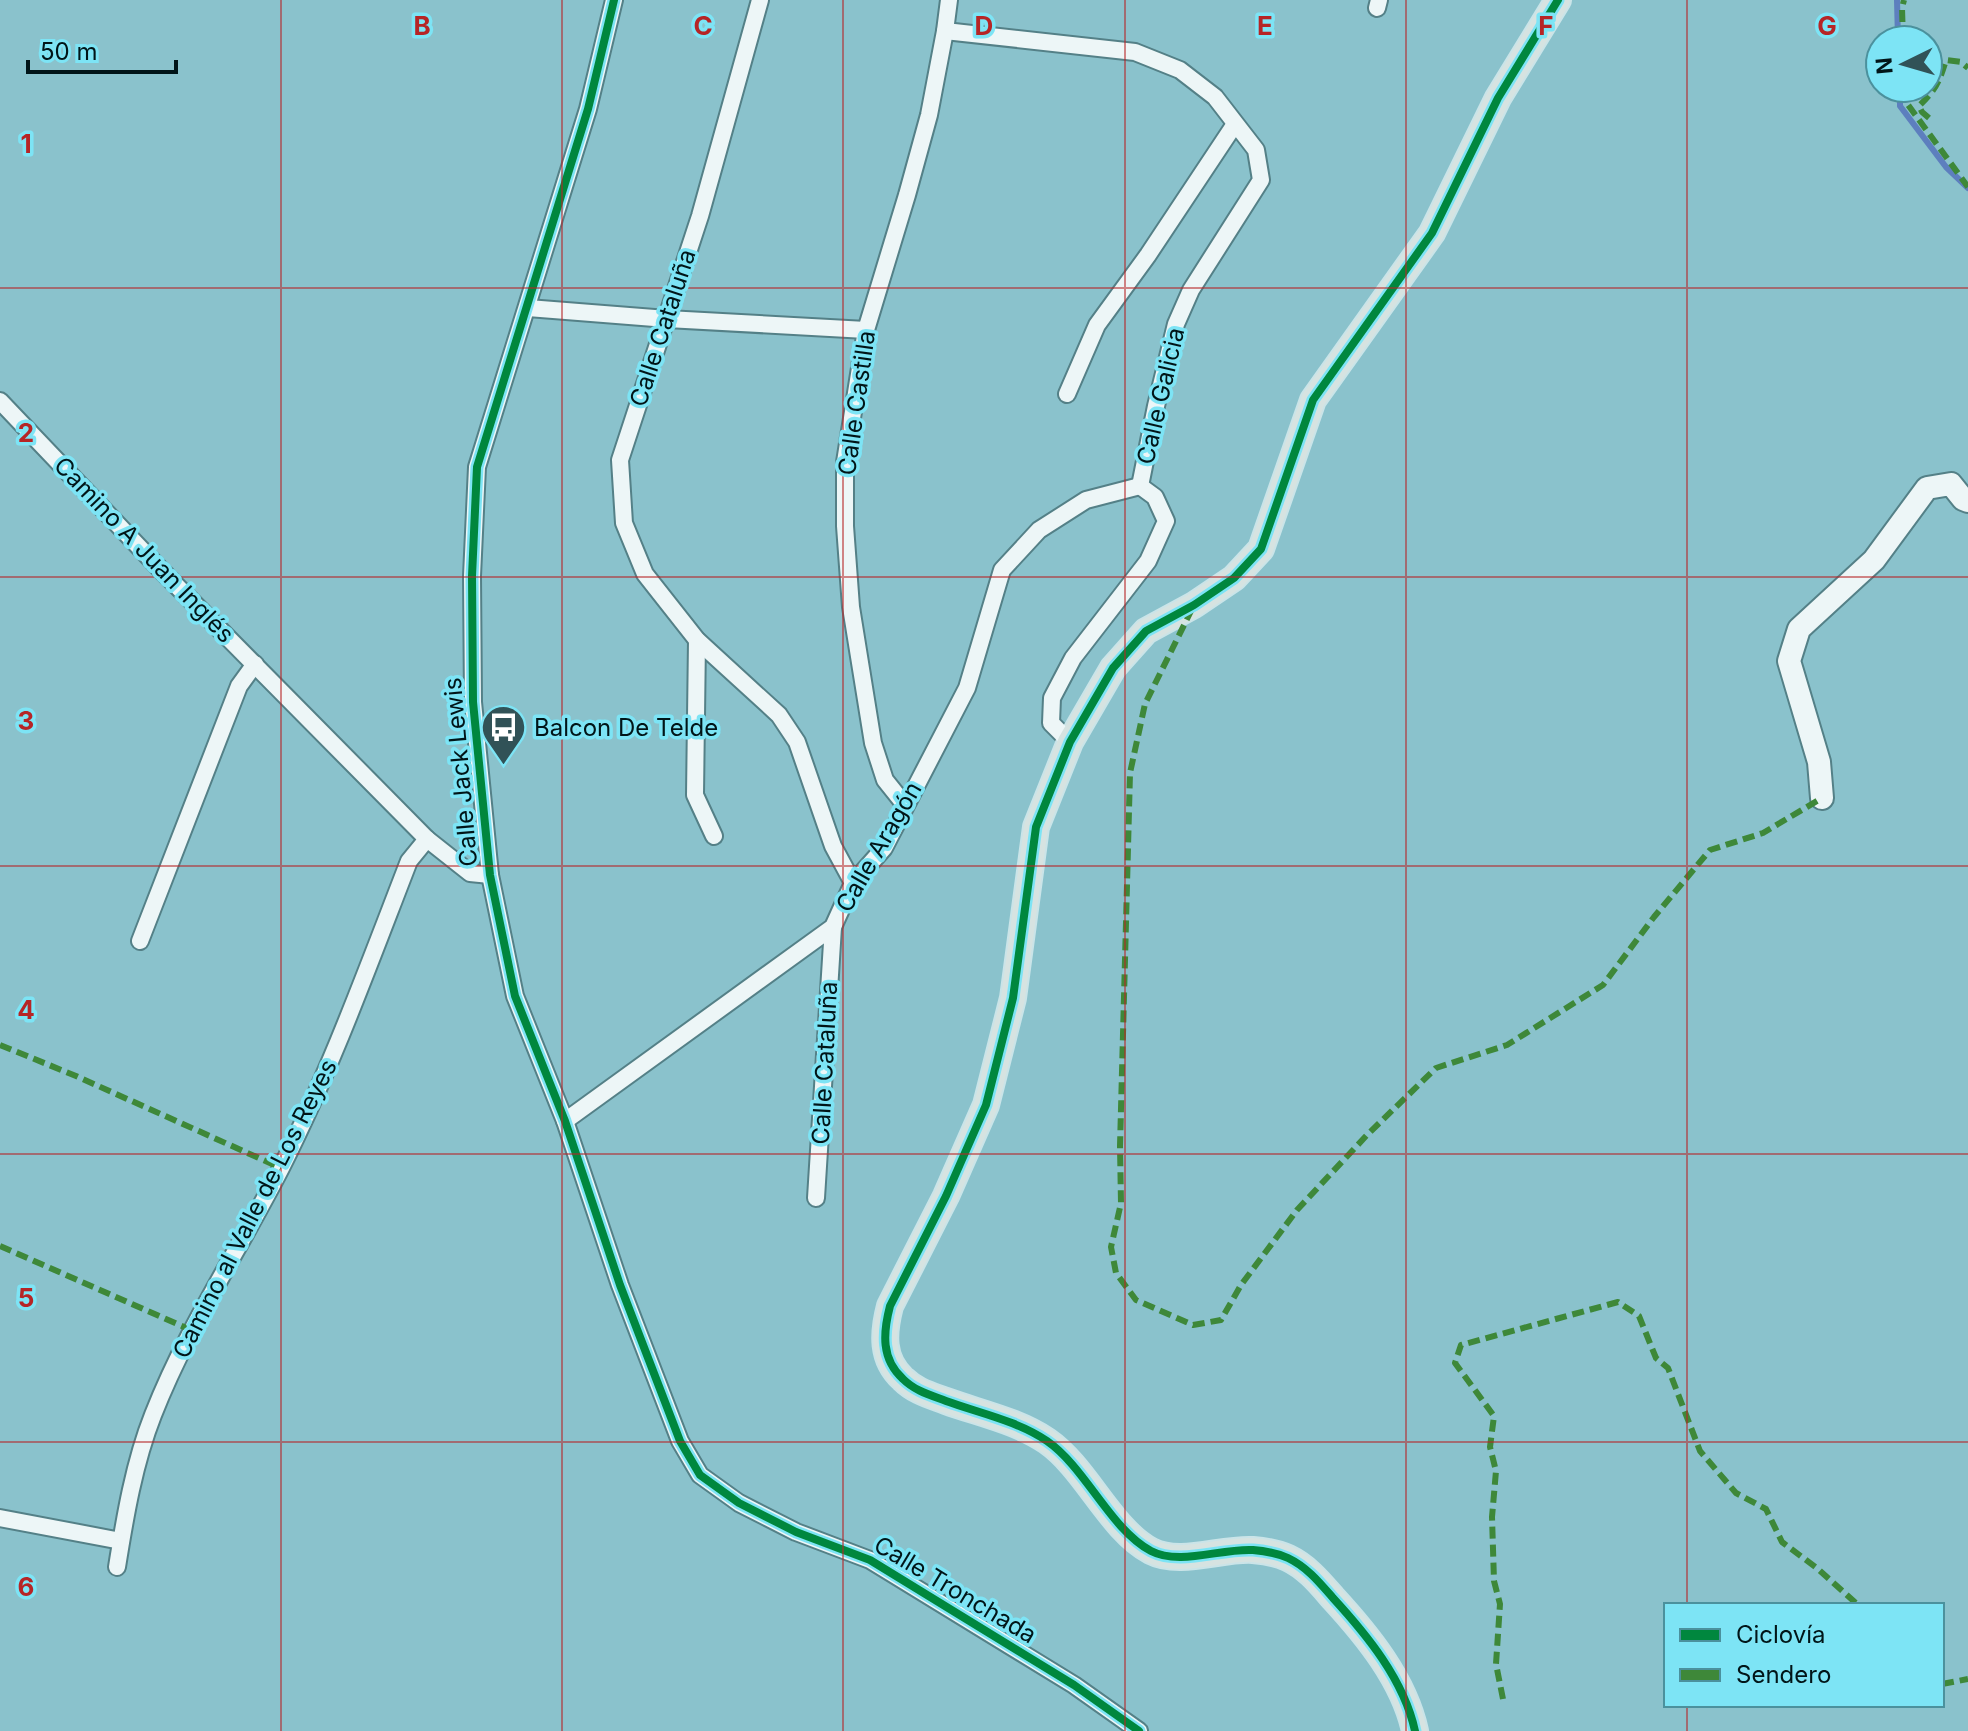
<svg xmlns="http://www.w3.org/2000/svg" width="1968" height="1731" font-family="Inter,sans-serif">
<rect width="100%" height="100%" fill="#8ac2cc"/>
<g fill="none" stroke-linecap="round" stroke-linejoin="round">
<!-- stream -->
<g stroke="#5d7fbe" stroke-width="6">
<path d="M1897,0l1,40"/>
<path d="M1900,88v18l46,61 22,21"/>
</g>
<defs>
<g id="street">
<path d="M614,0l-26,109 -111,358 -5,109 1,126 17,173 25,121 50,125 55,164 60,156 20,34 39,28 57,29 74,28 204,125 65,46"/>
<path d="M760,0l-60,216 -80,244 4,63 21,51 52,66 82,75 18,27 36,104 20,37"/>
<path d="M1377,8l2,-8"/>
<path d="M945,31l190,21 45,18 35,27 41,53 5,30 -70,110 -15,34 -20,82 -16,80"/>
<path d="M528,308l139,11 199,11"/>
<path d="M1067,394l30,-69 51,-70 87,-131"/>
<path d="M0,401l162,170 265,268 43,34 20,2"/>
<path d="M697,640l-2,155 19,41"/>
<path d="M1070,742l-19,-19 1,-25 21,-40 75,-97 18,-40 -11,-24 -15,-11"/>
<path d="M905,805l-20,-25 -12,-37 -22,-136 -6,-81v-64l21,-132 41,-135 22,-80 16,-84 4,-31"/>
<path d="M140,941l99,-255 16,-22"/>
<path d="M565,1121l268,-194 20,-44 31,-35 83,-160 35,-118 37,-40 47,-30 54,-14"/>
<path d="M816,1198l17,-271"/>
<path d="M0,1518l121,23"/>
<path d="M117,1567c8,-50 17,-104 36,-152 34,-87 86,-165 128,-247 50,-99 88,-204 128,-307l18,-22"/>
</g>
<path id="secondary" d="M1822,798l-3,-36 -30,-101 10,-32 75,-69 53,-72 24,-4 12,15 5,2"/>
<path id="primary" d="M1415,1731c-11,-51 -48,-96 -82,-133 -13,-15 -26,-31 -45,-40 -11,-5 -23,-7 -35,-8 -32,-2 -73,16 -102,1 -41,-22 -65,-83 -104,-110 -29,-20 -68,-28 -101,-40 -16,-6 -31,-10 -43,-22 -22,-20 -20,-46 -13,-73l56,-110 40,-91 27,-107 23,-171 34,-85 43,-74 33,-37 48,-26 40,-27 27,-29 52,-149 119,-167 66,-135 60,-98"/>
</defs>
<!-- street casing -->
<use href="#street" stroke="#548087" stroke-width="20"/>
<!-- secondary casing -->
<use href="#secondary" stroke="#548087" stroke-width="26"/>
<!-- primary casing -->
<use href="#primary" stroke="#cae4e8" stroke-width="28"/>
<!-- street -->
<use href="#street" stroke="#edf6f7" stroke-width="16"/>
<!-- secondary -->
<use href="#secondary" stroke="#edf6f7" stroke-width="22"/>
<!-- primary -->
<use href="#primary" stroke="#d6e3e1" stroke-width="24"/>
<!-- quiet -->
<g stroke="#3e8839" stroke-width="6" stroke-dasharray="12 6" stroke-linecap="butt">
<path d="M1903,40l-1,-32 2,-8"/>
<path d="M1905,88l1,14 62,85"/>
<path d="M1929,118l-7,-6 -3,-6c17,-17 20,-23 27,-46l15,2 7,6"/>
<path d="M1192,609l-47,95 -15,69 -10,373 1,57 -10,44 5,26 20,27 57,25 28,-5 20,-35 56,-75 70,-75 69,-67 71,-23 96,-60 51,-68 56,-67 53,-17 59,-35"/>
<path d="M0,1045l76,31 205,92"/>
<path d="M0,1246l191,84"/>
<path d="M1942,1684l26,-5"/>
<path d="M1503,1699l-7,-35 4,-60 -6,-23 -2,-64 4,-46 -6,-24 4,-31 -39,-53 6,-18 157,-43 21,14 17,42 12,10 32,83 36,42 30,16 16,33 36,27 40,36"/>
</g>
<defs>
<g id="cycleway">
<path d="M614,0l-26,109 -111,358 -5,109 1,126 17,173 25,121 50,125 55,164 60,156 20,34 39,28 57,29 74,28 204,125 65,46"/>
<path d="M1415,1731c-11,-51 -48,-96 -82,-133 -13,-15 -26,-31 -45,-40 -11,-5 -23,-7 -35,-8 -32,-2 -73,16 -102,1 -41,-22 -65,-83 -104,-110 -29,-20 -68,-28 -101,-40 -16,-6 -31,-10 -43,-22 -22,-20 -20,-46 -13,-73l56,-110 40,-91 27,-107 23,-171 34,-85 43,-74 33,-37 48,-26 40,-27 27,-29 52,-149 119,-167 66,-135 60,-98"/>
</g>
</defs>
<!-- cycleway casing -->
<use href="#cycleway" stroke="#7de4f5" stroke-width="13"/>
<!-- cycleway -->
<use href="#cycleway" stroke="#00873e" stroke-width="8"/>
</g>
<!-- grid -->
<path fill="none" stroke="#b62526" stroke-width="2" stroke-opacity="0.55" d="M281,0v1731M562,0v1731M843,0v1731M1125,0v1731M1406,0v1731M1687,0v1605M0,288h1968M0,577h1968M0,866h1968M0,1154h1968M0,1442h1968M1687,1705v26"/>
<!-- icons -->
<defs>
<symbol id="bus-pin" viewBox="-11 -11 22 30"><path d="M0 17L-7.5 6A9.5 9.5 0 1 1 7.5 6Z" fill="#315257" stroke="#7de4f5"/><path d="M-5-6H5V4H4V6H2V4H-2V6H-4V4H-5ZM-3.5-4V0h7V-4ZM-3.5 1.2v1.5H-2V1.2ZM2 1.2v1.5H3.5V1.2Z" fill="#fff"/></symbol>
</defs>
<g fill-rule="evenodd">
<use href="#bus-pin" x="478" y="702" width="51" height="69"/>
</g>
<g text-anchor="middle" stroke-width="7" stroke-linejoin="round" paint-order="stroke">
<!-- street labels -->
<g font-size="24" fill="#011518" stroke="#7de4f5">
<text transform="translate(663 328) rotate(-72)" y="8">Calle Cataluña</text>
<text transform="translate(1161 396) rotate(-77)" y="8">Calle Galicia</text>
<text transform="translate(857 403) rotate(-82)" y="8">Calle Castilla</text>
<text transform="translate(144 550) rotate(46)" y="8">Camino A Juan Inglés</text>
<text transform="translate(461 772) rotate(-95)" y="8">Calle Jack Lewis</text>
<text transform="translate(879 847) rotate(-60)" y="8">Calle Aragón</text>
<text transform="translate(825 1063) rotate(-87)" y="8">Calle Cataluña</text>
<text transform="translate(255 1209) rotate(-63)" y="8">Camino al Valle de Los Reyes</text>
<text transform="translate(955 1590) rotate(31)" y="8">Calle Tronchada</text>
</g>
<!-- poi labels -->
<g font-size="24" fill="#011518" stroke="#7de4f5" text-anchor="start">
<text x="534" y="736">Balcon De Telde</text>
</g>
</g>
<g font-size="26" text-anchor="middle" font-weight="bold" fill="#b62526" stroke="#7de4f5" stroke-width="7" stroke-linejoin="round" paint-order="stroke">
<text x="422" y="35">B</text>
<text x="703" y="35">C</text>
<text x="984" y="35">D</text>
<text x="1265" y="35">E</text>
<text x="1546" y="35">F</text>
<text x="1827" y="35">G</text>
<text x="26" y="153">1</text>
<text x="26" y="442">2</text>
<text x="26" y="730">3</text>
<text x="26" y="1019">4</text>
<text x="26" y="1307">5</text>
<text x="26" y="1596">6</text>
</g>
<!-- legend -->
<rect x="1664" y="1603" width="280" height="104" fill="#7de4f5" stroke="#4b919d" stroke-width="2"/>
<rect x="1680" y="1629" width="40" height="12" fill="#00873e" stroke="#4b919d" stroke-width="2"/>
<text x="1736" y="1643" font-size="24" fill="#011518">Ciclovía</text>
<rect x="1680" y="1669" width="40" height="12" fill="#3e8839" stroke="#4b919d" stroke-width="2"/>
<text x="1736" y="1683" font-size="24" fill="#011518">Sendero</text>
<!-- north arrow -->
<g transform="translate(1904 64) rotate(265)"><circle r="38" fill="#7de4f5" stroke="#4b919d" stroke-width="2"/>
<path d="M0-6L14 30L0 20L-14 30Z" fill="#315257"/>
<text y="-12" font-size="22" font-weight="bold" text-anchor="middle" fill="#011518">N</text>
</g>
<!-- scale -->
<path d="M28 60v12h148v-12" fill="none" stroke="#011518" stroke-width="4"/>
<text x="40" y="60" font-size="24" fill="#011518" stroke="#7de4f5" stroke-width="6" paint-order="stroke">50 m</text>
</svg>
